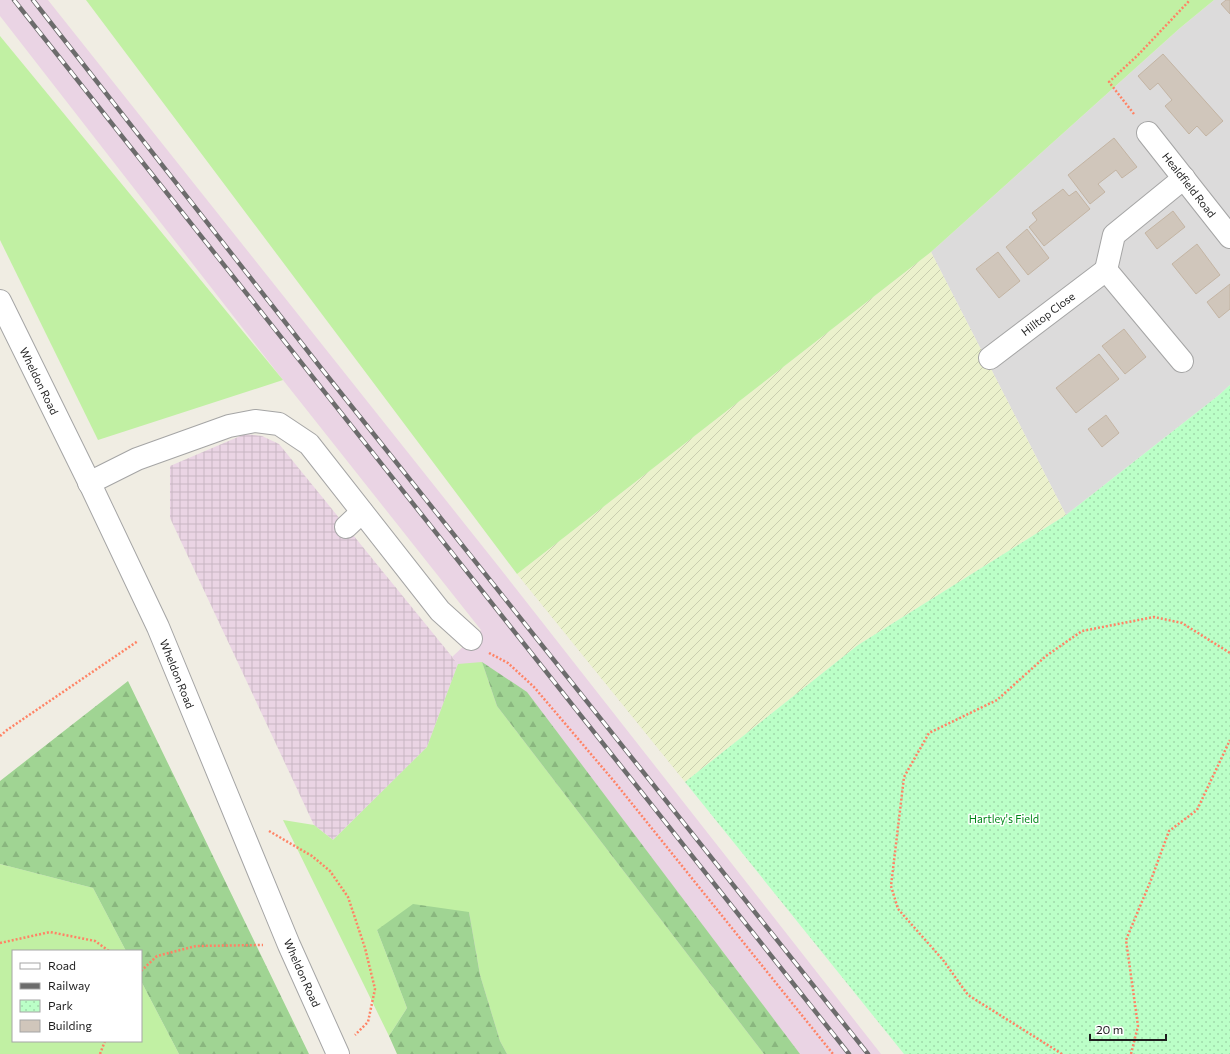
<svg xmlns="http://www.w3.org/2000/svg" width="1230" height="1054" font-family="Commissioner,sans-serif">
<defs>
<pattern id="industrial-grid" width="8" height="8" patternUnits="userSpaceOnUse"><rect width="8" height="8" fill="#ead4e4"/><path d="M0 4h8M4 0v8" fill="none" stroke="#c8b6c3"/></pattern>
<pattern id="farmland-furrows" width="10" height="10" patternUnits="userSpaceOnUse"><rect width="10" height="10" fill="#ebf1cc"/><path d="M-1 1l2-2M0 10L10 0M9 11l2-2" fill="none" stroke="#c9ceaf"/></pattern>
<pattern id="forest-firs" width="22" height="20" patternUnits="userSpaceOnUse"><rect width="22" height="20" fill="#a0d493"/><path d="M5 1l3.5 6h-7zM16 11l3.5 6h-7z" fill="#89b67e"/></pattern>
<pattern id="park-dots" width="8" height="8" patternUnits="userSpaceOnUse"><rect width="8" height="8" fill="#bbffc7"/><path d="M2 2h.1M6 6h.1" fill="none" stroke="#a0daaa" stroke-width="1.8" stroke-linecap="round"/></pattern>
</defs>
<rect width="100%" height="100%" fill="#f0ede3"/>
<!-- residential -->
<path fill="#dcdbdb" d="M1214,0h16v385l-11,10 -153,120 -135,-263 249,-224z"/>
<!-- industrial -->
<path fill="url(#industrial-grid)" d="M245,434l17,2 17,8 179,220 -31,83 -94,93 -19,-15 -144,-307v-52z"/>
<!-- railway -->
<path fill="#ead4e4" d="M0,0h48l451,567 382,487h-474l-4,-121 -70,-93 94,-93 31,-83 -6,-7 29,-27 -198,-250 -283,-364z"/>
<!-- farmland -->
<path fill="url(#farmland-furrows)" d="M931,252l135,263 -208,130 -173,137 -168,-208z"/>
<!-- grass -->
<g fill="#c1f0a3">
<path d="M86,0h1128l-34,28 -249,224 -414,322z"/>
<path d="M0,36l283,344 -185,60 -98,-200z"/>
<path d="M482,662l15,44 267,348h-257l-7,-13 -20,-66 -11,-63 -92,18 30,78 -18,28 -106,-216 31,5 19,15 94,-93 31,-83z"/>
<path d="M0,864l93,24 33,63h-113v90h128v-60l38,73h-179z"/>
</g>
<!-- forest -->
<g fill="url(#forest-firs)">
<path d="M482,662l45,30 273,362h-36l-267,-348z"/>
<path d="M128,681l181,373h-130l-38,-73v-30h-15l-33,-63 -93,-24v-83z"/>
<path d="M413,904l56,8 11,63 20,66 7,13h-110l-8,-18 18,-28 -30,-78z"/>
</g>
<!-- park -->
<path fill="url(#park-dots)" d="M1230,385v669h-326l-219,-272 173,-137 208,-130 153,-120z"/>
<!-- building -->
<g fill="#d0c6bb" stroke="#c3b4a3">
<path d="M1226,0h4v14l-9,-10z"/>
<path d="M1163,54l60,67 -17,15 -9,-10 -8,8 -24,-28 7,-6 -14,-17 -8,7 -12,-14z"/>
<path d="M1114,138l23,29 -15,11 -6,-8 -18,14 7,8 -15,12 -22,-29z"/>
<path d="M1063,189l6,7 7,-5 14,18 -46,37 -15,-19 8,-7 -5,-7z"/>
<path d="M1173,211l12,16 -28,22 -12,-16z"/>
<path d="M1027,229l22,29 -21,17 -22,-28z"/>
<path d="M1197,244l23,31 -24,19 -24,-30z"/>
<path d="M998,252l22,29 -21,17 -23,-29z"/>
<path d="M1230,284v25l-11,9 -12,-16z"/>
<path d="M1124,329l22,28 -21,17 -23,-28z"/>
<path d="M1099,354l20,25 -43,34 -20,-25z"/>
<path d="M1106,415l13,18 -17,14 -14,-18z"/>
</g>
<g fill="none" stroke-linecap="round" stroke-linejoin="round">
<defs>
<g id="minor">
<path d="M1148,133l82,104"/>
<path d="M0,301l92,187 66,139 131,318 49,109"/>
<path d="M990,358l116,-88"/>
<path d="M1182,361l-76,-91 8,-35 70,-57"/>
<path d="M89,483l48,-24 92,-33 26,-5 24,3 30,20 131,167 31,28"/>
<path d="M346,527l16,-15"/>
</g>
</defs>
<!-- minor casing -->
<use href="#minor" stroke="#a5a5a5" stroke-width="24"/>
<!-- path -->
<g stroke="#ff8365" stroke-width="2.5" stroke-dasharray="2 2" stroke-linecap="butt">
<path d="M1134,114l-25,-32 29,-27 52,-55"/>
<path d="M489,653l19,10 26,24 79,93 220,274"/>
<path d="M0,736l7,-6 131,-89"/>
<path d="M269,831l43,25 18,15 18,26 17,51 10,41 -7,33 -13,13"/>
<path d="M0,943l50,-11 45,9 14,10"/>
<path d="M141,971l16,-15 39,-10 67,-1"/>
<path d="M100,1054l5,-13"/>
<path d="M1062,1054l-94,-59 -25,-35 -45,-51 -7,-23 13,-109 25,-44 68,-33 49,-44 36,-25 72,-14 28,6 48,30"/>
<path d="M1131,1054l7,-28 -12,-86 25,-60 18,-49 28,-21 33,-70"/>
</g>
<!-- minor -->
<use href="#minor" stroke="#fff" stroke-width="22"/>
<defs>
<g id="rail">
<path d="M14,0l835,1054"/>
<path d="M33,0l288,368 547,686"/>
</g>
</defs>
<!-- rail casing -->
<use href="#rail" stroke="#6c6c6c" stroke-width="4.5"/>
<!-- rail -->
<use href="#rail" stroke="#fff" stroke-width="3" stroke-dasharray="9" stroke-linecap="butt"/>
</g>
<g text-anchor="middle" stroke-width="3" stroke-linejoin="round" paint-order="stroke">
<!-- street labels -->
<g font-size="11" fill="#1e1e1e" stroke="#fff">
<text transform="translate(1189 185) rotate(52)" y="4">Healdfield Road</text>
<text transform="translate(1048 314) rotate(-37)" y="4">Hilltop Close</text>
<text transform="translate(39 381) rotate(64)" y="4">Wheldon Road</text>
<text transform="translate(177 674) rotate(68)" y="4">Wheldon Road</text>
<text transform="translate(302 973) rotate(66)" y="4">Wheldon Road</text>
</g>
<!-- park labels -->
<g font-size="11" fill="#008718" stroke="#fff">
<text x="1004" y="823">Hartley's Field</text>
</g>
</g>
<!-- legend -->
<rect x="12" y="950" width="130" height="92" fill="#ffffff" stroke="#a5a5a5"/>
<rect x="20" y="963" width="20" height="6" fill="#ffffff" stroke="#a5a5a5"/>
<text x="48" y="970" font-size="12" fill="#1e1e1e">Road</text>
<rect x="20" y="983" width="20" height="6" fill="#6c6c6c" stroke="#a5a5a5"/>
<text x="48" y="990" font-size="12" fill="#1e1e1e">Railway</text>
<rect x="20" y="1000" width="20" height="12" fill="url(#park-dots)" stroke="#a5a5a5"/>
<text x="48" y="1010" font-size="12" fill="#1e1e1e">Park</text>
<rect x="20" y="1020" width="20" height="12" fill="#d0c6bb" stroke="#a5a5a5"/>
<text x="48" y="1030" font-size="12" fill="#1e1e1e">Building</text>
<!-- scale -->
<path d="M1090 1034v6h76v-6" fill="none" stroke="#1e1e1e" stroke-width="2"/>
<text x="1096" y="1034" font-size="12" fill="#1e1e1e" stroke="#ffffff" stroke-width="3" paint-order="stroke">20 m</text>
</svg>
